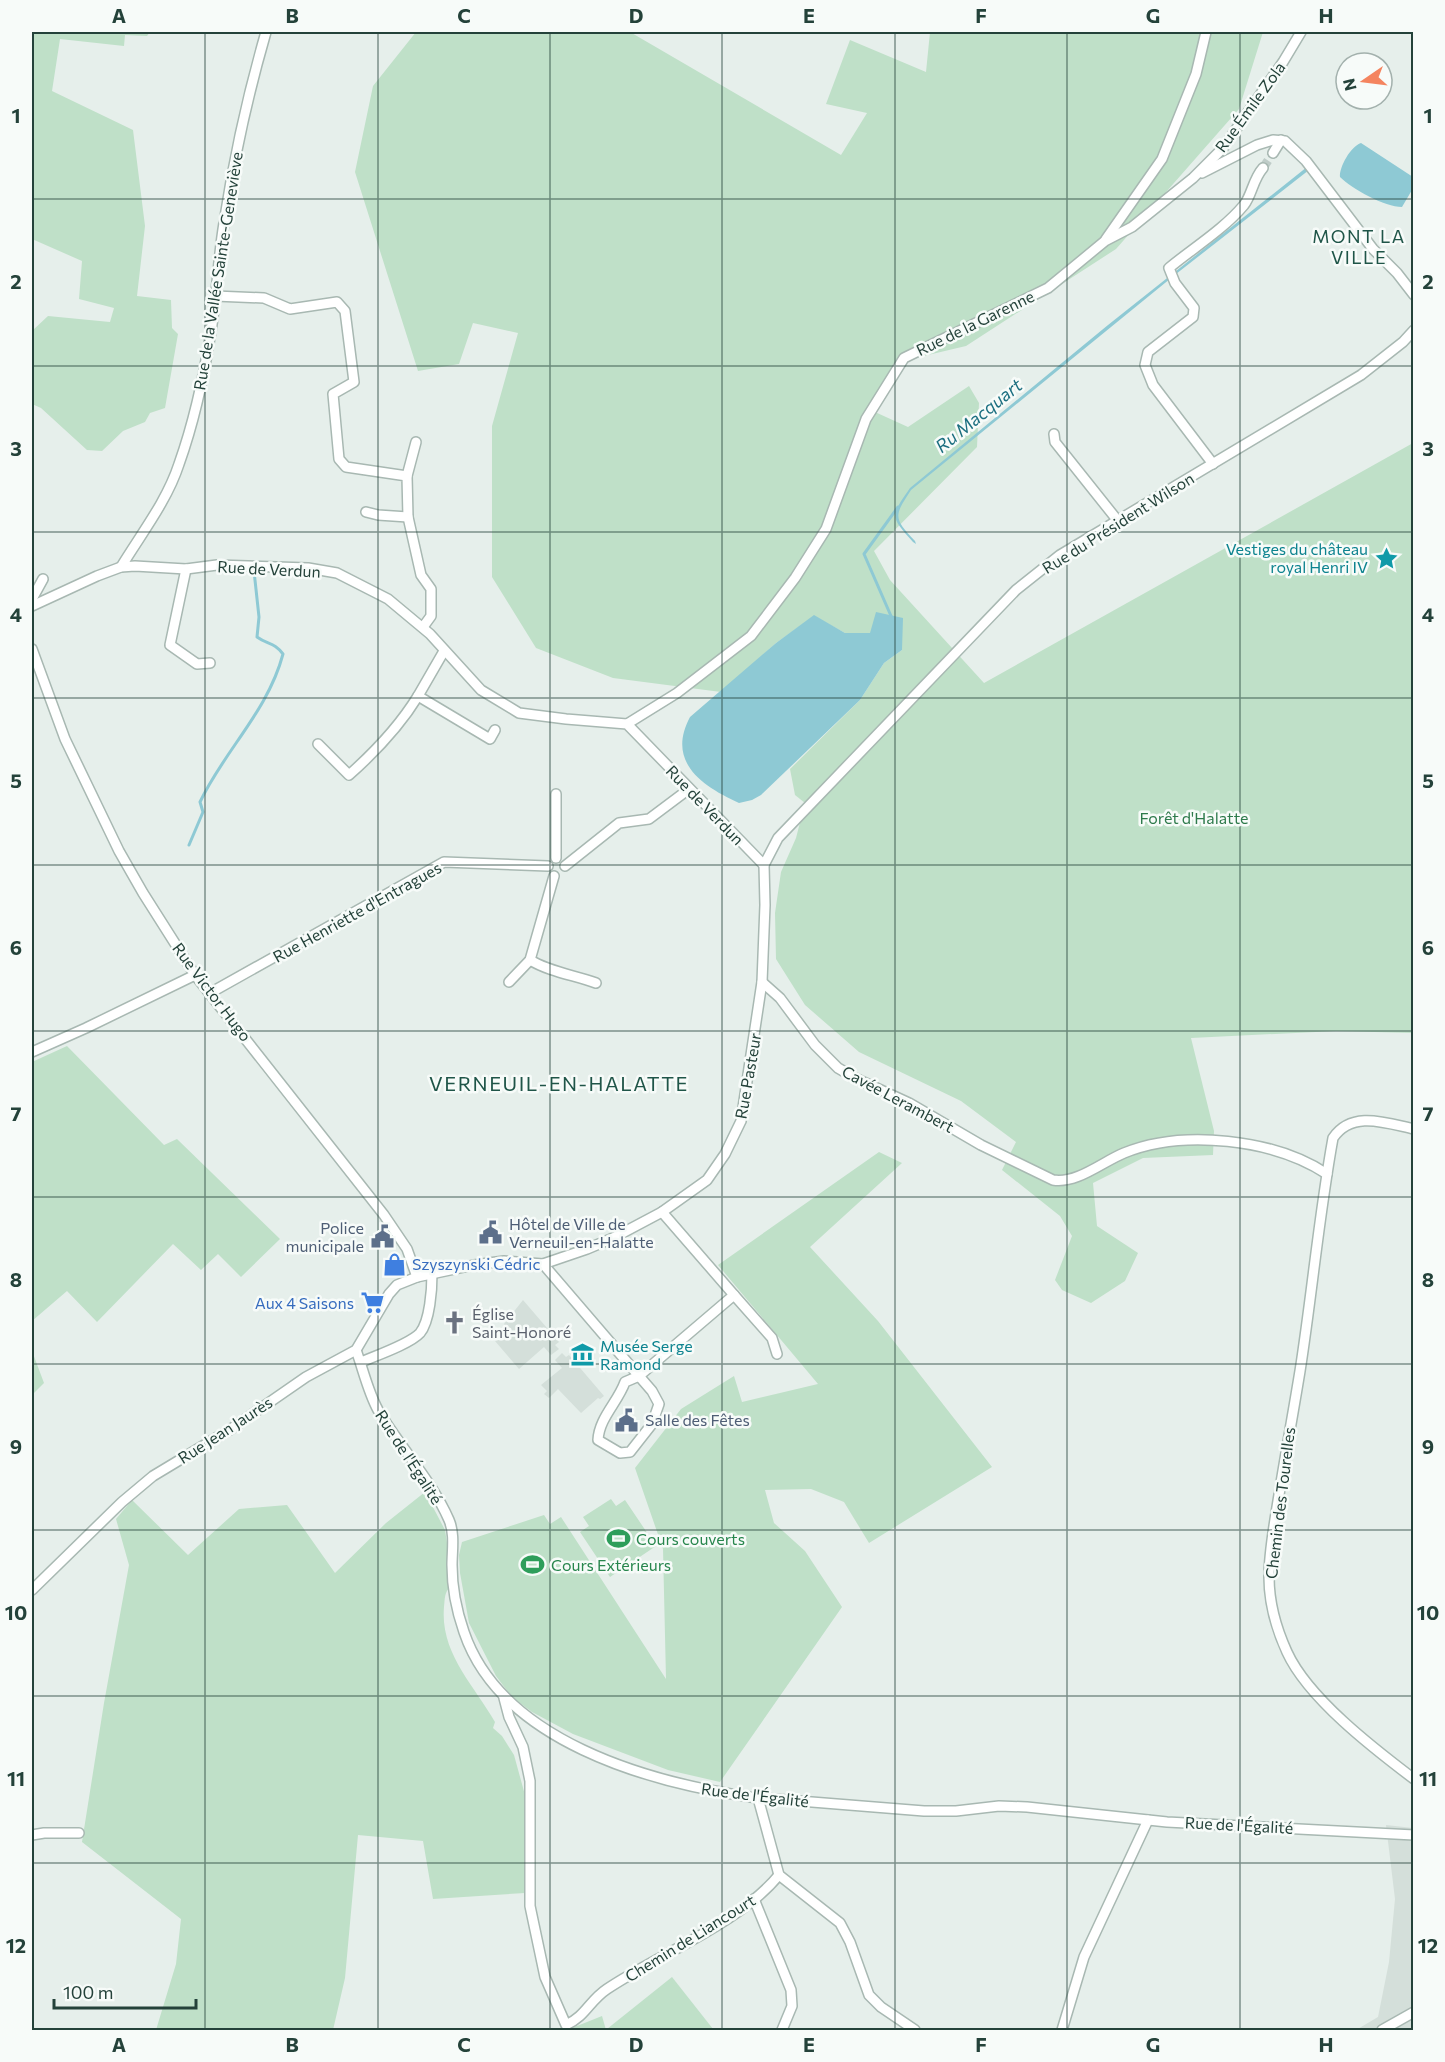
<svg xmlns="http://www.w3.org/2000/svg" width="1445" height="2062" font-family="Commissioner,sans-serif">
<rect width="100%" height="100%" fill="#e6efeb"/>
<!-- built -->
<g fill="#d4dfda">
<path d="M523,1300l36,42 -4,3 4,4 -8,6 -7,-8 -25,22 -24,-28 13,-13 -4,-4z"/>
<path d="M562,1353l4,4 3,-2 35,41 -4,3 -2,-1 -17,15 -23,-24 -9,9 -5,-4 3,-3 -6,-6 21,-17 -7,-8z"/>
<path d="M1386,1825l27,3v202h-57l22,-13 11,-55 6,-63z"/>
</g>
<!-- green -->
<g fill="#bfe0c8">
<path d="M32,32h118l-3,4 -22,-1 -1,11 -64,-7 -8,52 81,39 12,96 -8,70 34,4 1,28 6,6 -13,74 -15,5 -5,9 -22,9 -21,20 -15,-1 -46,-42 -9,-4v-73l16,-15 62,6 4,-14 -35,-9 3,-38 -50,-22z"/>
<path d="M416,32h214l211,123 26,-42 -41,-9 24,-64 76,32 4,-40h333l-24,77 -123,140 -150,97 -72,17 -19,49 33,15 61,-41 10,17 -2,44 -103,104 16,29 94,103 429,-240v590l-77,-2 -145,7 23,93 -1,24 -70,3 -50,25 4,43 41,27 -13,28 -34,22 -29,-13 -7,-10 17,-44 -12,-20 -58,-46 14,-28 -55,-41 -102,-49 -54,-47 -29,-46 -1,-46 6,-41 15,-34 9,-35 -10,-8 -5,-26 70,-69 24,-37 18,-13 -32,-17h-25l-31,-17 -38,27 -55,49 -108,-14 -77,-30 -44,-71v-151l26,-93 -45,-10 -14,41 -41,7 -63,-199 18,-86z"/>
<path d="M67,1046l97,99 13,-6 103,100 -39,38 -23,-23 -17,16 -28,-26 -76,78 -30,-31 -35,30v-259z"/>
<path d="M879,1152l23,11 -92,84 68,74 114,146 -123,76 -25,-41 -33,-13 -46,1 9,33 31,28 37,56 -122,175 -52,-12 -95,-36 -41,-22 -20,-15 -16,-21 -27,-53 -9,-50 -1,-18 3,-13 82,-27 6,9 11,-7 105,162 -3,-130 -28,-81 46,-59 53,-33 8,26 76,-18 -100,-119z"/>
<path d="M32,1351l12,32 -12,12z"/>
<path d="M425,1492l20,38 3,19v28l3,9c-7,6 -6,13 -7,21 -4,46 30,78 51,115l-2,6 9,8 12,19 14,51 -3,87 -92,6 -10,-58 -65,-6 -13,143 -12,52h-177l20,-66 5,-45 -99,-77 22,-139 25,-138 -13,-46 16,-19 56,55 51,-46 48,-4 48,68 51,-50z"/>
<path d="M611,1499l5,7 9,-6 31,46 -46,31 -30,-45 9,-6 -6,-9z"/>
<path d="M672,1977l41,52 -2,1h-102l-2,-1z"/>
<path d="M602,2016l4,14h-39z"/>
</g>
<!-- water -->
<g fill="#8ec9d4">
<path d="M1361,143l52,34v13h-1l-10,17c-17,0 -50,-18 -62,-30 -1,-10 11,-31 21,-34z"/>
<path d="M1307,167l2,3 -133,104 -265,216c-17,26 -18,28 4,51l1,3 -3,-2c-23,-26 -23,-25 -3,-54l198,-163z"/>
<path d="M876,612l27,6 -1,32 -18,13 -24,37 -99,95 -9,5 -13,3c-37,-17 -73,-41 -49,-86l86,-74 38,-28 31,18h25z"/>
</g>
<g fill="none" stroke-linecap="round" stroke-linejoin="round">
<!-- stream -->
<g stroke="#8ec9d4" stroke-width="3">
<path d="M891,616l-27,-62 34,-47"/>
<path d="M189,845l14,-33 -3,-10c24,-51 68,-91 83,-148 -9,-12 -15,-9 -26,-17l2,-20 -5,-46"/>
</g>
<!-- minor-tunnel -->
<path stroke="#bfccc8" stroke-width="9" stroke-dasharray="9 4.5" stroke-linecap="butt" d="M1263,168l10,-15"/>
<defs>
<g id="minor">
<path d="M1273,153l8,-13"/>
<path d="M1202,173l55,-28 16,-5 12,1 21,20 67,88 24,24 17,22"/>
<path d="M1106,239l56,-80 34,-85 10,-42"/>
<path d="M215,296l49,2 26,11 47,-7 8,9 9,71 -21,12 6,65 7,8 61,9 1,41 13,58 10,14v27l-8,11"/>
<path d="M1054,434l1,8 63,79"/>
<path d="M1213,464l-60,-79 -8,-20 3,-13 45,-35 1,-9 -19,-25 -6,-15c24,-20 54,-38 75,-63 8,-10 9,-26 19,-37"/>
<path d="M407,476l9,-34"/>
<path d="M366,512l12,3 30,2"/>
<path d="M121,567c20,-33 46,-66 58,-103 15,-42 25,-88 32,-133 6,-36 7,-72 13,-108 10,-65 24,-129 42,-191"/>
<path d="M186,569l-16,76 27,19 13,-1"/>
<path d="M32,599l11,-20"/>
<path d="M32,606l65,-30 24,-9 14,-1 51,3 31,-4 91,3 29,5 51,26 42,35 51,56 38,23 47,6 61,5 137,141"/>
<path d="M32,649l33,90 54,112 24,42 52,82 189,240 23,34 10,28"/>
<path d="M444,651l-26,45 72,43 5,-9"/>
<path d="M627,724l50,-31 74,-57 44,-58 31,-49 40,-110 38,-61 144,-70 57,-47 27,-14 61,-49 30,-30 60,-86 18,-30"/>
<path d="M318,744l31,31c27,-24 50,-48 69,-79"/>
<path d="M556,794v64"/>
<path d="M565,866l54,-43 30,-4 40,-30"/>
<path d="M530,960c20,12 44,15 66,23"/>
<path d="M509,982l21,-22 24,-84"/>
<path d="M762,982l18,16 35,47 23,23 19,11 52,24 72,42 72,35c24,4 49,-18 71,-27 59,-24 150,-14 203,21"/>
<path d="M210,993l234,-131 104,4"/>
<path d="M32,1052l54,-24 109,-53"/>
<path d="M1414,1129c-28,-6 -62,-19 -81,9 -14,77 -21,156 -33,233 -7,43 -15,86 -22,130 -4,25 -9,51 -9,76 0,26 7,51 18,75 21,46 86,96 127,127"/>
<path d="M662,1212l72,83"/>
<path d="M543,1264l96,112 95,-81 38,43 5,16"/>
<path d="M356,1350c7,19 12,42 22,60 22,37 54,71 71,110 6,14 3,31 3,45 0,22 5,47 12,67 37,109 184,150 286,165l174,14h32l43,-5 28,1 140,15 247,13"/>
<path d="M361,1362c14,-6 49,-18 59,-29 10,-12 12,-44 12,-60"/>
<path d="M639,1376l13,15 7,13 -7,20 -22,28 -10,1 -22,-13c1,-22 20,-38 27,-58z"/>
<path d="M32,1590l90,-88 31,-26 78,-47 75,-52 50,-27 33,-56 8,-9 20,-8 57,-12 30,-4 39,3 44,-15 26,-11 49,-26 45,-32 18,-26 16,-33 21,-139 3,-77 -1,-40 14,-27 238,-248 44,-35 301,-180 42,-33 11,-12"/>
<path d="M504,1698l5,19 14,30 7,34v125l15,71 21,48c20,-9 23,-24 41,-36 52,-35 133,-66 172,-114"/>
<path d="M758,1798l21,77 61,48 10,19 19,53 12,12 34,23"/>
<path d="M32,1835l12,-2h35"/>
<path d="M754,1899l37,91 1,16 -10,24"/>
<path d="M1062,2030l22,-73 64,-137"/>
<path d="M1382,2030l32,-18"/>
</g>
</defs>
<!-- minor casing -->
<use href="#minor" stroke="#a8b8b2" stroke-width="12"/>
<!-- minor -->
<use href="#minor" stroke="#fff" stroke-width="9"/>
</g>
<!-- grid -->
<path fill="none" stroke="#24423a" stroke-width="1.5" stroke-opacity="0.55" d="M205,32v1998M378,32v1998M550,32v1998M722,32v1998M895,32v1998M1067,32v1998M1240,32v1998M32,199h1382M32,366h1382M32,532h1382M32,698h1382M32,865h1382M32,1031h1382M32,1197h1382M32,1364h1382M32,1530h1382M32,1696h1382M32,1863h1382"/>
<!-- icons -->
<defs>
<symbol id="sight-bare" viewBox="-9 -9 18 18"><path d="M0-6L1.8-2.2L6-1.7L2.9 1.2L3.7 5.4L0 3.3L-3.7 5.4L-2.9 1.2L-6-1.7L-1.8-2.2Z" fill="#0f9aa8" stroke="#f7fbf9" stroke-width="2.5" paint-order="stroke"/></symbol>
<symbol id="civic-bare" viewBox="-9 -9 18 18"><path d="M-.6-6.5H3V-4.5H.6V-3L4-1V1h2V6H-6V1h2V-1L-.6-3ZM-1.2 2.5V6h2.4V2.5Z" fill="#5c6f8a" stroke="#f7fbf9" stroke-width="2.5" paint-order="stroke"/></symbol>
<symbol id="shop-bare" viewBox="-9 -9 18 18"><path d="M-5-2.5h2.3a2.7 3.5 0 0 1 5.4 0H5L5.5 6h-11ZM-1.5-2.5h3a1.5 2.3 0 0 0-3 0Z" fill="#3f7fe0" stroke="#f7fbf9" stroke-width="2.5" paint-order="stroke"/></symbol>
<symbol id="supermarket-bare" viewBox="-9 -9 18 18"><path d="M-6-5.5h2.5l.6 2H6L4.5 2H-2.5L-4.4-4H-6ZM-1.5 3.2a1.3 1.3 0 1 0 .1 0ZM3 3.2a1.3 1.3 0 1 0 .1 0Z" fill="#3f7fe0" stroke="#f7fbf9" stroke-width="2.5" paint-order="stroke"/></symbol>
<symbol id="church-bare" viewBox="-9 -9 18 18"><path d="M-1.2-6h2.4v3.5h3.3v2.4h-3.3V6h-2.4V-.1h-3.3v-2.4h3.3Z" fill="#6b7280" stroke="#f7fbf9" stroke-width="2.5" paint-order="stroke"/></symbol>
<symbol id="museum-bare" viewBox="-9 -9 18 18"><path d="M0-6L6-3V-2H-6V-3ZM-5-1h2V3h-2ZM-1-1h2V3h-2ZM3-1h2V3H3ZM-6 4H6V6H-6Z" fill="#0f9aa8" stroke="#f7fbf9" stroke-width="2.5" paint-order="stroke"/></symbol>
<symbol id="stadium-bare" viewBox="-9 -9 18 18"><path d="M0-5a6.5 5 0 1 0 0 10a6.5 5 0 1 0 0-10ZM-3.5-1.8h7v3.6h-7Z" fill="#2e9e5b" stroke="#f7fbf9" stroke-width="2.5" paint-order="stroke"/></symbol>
</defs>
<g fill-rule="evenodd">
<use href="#sight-bare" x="1370" y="542" width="33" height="33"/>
<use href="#civic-bare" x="474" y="1216" width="33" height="33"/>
<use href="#civic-bare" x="366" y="1220" width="33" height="33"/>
<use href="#shop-bare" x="378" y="1248" width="33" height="33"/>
<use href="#supermarket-bare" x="356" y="1286" width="33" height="33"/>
<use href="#church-bare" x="438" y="1306" width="33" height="33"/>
<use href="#museum-bare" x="566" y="1338" width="33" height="33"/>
<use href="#civic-bare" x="610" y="1404" width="33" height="33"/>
<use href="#stadium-bare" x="602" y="1522" width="33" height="33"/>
<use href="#stadium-bare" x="516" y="1548" width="33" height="33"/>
</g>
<g text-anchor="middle" stroke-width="5" stroke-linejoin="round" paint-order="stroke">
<!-- street labels -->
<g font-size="16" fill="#24423a" stroke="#f7fbf9">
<text transform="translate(1250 107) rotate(-54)" y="6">Rue Émile Zola</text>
<text transform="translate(218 271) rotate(-81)" y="6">Rue de la Vallée Sainte-Geneviève</text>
<text transform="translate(975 323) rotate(-26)" y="6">Rue de la Garenne</text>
<text transform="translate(1118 523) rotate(-32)" y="6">Rue du Président Wilson</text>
<text transform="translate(269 569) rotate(3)" y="6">Rue de Verdun</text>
<text transform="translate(705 805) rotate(46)" y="6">Rue de Verdun</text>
<text transform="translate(357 912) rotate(-29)" y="6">Rue Henriette d'Entragues</text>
<text transform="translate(212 992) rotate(53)" y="6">Rue Victor Hugo</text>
<text transform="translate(748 1076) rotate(-80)" y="6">Rue Pasteur</text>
<text transform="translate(898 1099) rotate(28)" y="6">Cavée Lerambert</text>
<text transform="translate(225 1430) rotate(-33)" y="6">Rue Jean Jaurès</text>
<text transform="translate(409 1457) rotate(57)" y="6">Rue de l'Égalité</text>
<text transform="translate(1280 1503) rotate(-83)" y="6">Chemin des Tourelles</text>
<text transform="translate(755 1795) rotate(7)" y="6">Rue de l'Égalité</text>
<text transform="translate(1239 1825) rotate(3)" y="6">Rue de l'Égalité</text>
<text transform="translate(690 1938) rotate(-32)" y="6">Chemin de Liancourt</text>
</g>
<!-- culture labels -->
<g font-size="16" fill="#0d838f" stroke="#f7fbf9" text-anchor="end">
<text x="1368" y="555">Vestiges du château<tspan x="1368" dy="18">royal Henri IV</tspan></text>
<text x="600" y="1352" text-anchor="start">Musée Serge<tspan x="600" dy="18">Ramond</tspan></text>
</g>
<!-- park labels -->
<g font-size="16" fill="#2d7a4b" stroke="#f7fbf9">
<text x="1194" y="824">Forêt d'Halatte</text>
</g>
<!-- service labels -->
<g font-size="16" fill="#4e5e75" stroke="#f7fbf9" text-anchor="start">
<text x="509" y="1230">Hôtel de Ville de<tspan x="509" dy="18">Verneuil-en-Halatte</tspan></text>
<text x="364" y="1234" text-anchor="end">Police<tspan x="364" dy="18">municipale</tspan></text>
<text x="645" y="1426">Salle des Fêtes</text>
</g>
<!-- shop labels -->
<g font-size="16" fill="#366cbe" stroke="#f7fbf9" text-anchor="start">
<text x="412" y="1270">Szyszynski Cédric</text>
<text x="354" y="1309" text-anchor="end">Aux 4 Saisons</text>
</g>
<!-- worship labels -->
<g font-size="16" fill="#5b616d" stroke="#f7fbf9" text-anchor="start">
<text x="472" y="1320">Église<tspan x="472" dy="18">Saint-Honoré</tspan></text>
</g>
<!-- leisure labels -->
<g font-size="16" fill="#27864d" stroke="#f7fbf9" text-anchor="start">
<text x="636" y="1545">Cours couverts</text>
<text x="551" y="1571">Cours Extérieurs</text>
</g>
<!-- neighbourhood labels -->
<g font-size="18" letter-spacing="1.5" fill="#1f5548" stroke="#f7fbf9">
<text x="1359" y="243">MONT LA<tspan x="1359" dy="21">VILLE</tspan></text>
</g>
<!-- water labels -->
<g font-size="18" font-style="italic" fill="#1c6f80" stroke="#f7fbf9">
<text transform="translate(979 416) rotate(-39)" y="6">Ru Macquart</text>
</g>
<!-- quarter labels -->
<g font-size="20" letter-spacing="1.5" fill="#1f5548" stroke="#f7fbf9">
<text x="559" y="1091">VERNEUIL-EN-HALATTE</text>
</g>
</g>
<!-- border -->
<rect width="1445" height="2062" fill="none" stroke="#f7fbf9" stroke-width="66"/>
<!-- north arrow -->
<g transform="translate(1364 81) rotate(256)"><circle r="28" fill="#f7fbf9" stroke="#a3b1ad" stroke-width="1.5"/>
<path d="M0-4.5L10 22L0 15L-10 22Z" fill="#f4845f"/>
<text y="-9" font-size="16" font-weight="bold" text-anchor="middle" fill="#24423a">N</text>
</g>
<!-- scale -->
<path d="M54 1999v9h142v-9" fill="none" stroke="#24423a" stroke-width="3"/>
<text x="63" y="1999" font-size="18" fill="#24423a" stroke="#f7fbf9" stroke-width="4.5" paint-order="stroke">100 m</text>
<rect x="33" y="33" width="1379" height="1996" fill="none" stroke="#24423a" stroke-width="2"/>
<g font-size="20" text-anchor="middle" font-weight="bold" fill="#24423a">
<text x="119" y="23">A</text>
<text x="292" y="23">B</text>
<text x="464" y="23">C</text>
<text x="636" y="23">D</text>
<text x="809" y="23">E</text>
<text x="981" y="23">F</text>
<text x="1153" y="23">G</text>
<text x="1326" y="23">H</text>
<text x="16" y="123">1</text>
<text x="1428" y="123">1</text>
<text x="16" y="289">2</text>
<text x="1428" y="289">2</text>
<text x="16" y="456">3</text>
<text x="1428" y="456">3</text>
<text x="16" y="622">4</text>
<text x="1428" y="622">4</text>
<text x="16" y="788">5</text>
<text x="1428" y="788">5</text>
<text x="16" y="955">6</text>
<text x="1428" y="955">6</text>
<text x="16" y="1121">7</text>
<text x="1428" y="1121">7</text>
<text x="16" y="1287">8</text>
<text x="1428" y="1287">8</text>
<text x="16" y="1454">9</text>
<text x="1428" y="1454">9</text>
<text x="16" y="1620">10</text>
<text x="1428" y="1620">10</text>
<text x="16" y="1786">11</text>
<text x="1428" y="1786">11</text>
<text x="16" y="1953">12</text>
<text x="1428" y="1953">12</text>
<text x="119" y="2052">A</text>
<text x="292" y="2052">B</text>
<text x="464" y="2052">C</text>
<text x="636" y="2052">D</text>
<text x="809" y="2052">E</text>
<text x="981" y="2052">F</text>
<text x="1153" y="2052">G</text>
<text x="1326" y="2052">H</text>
</g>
</svg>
